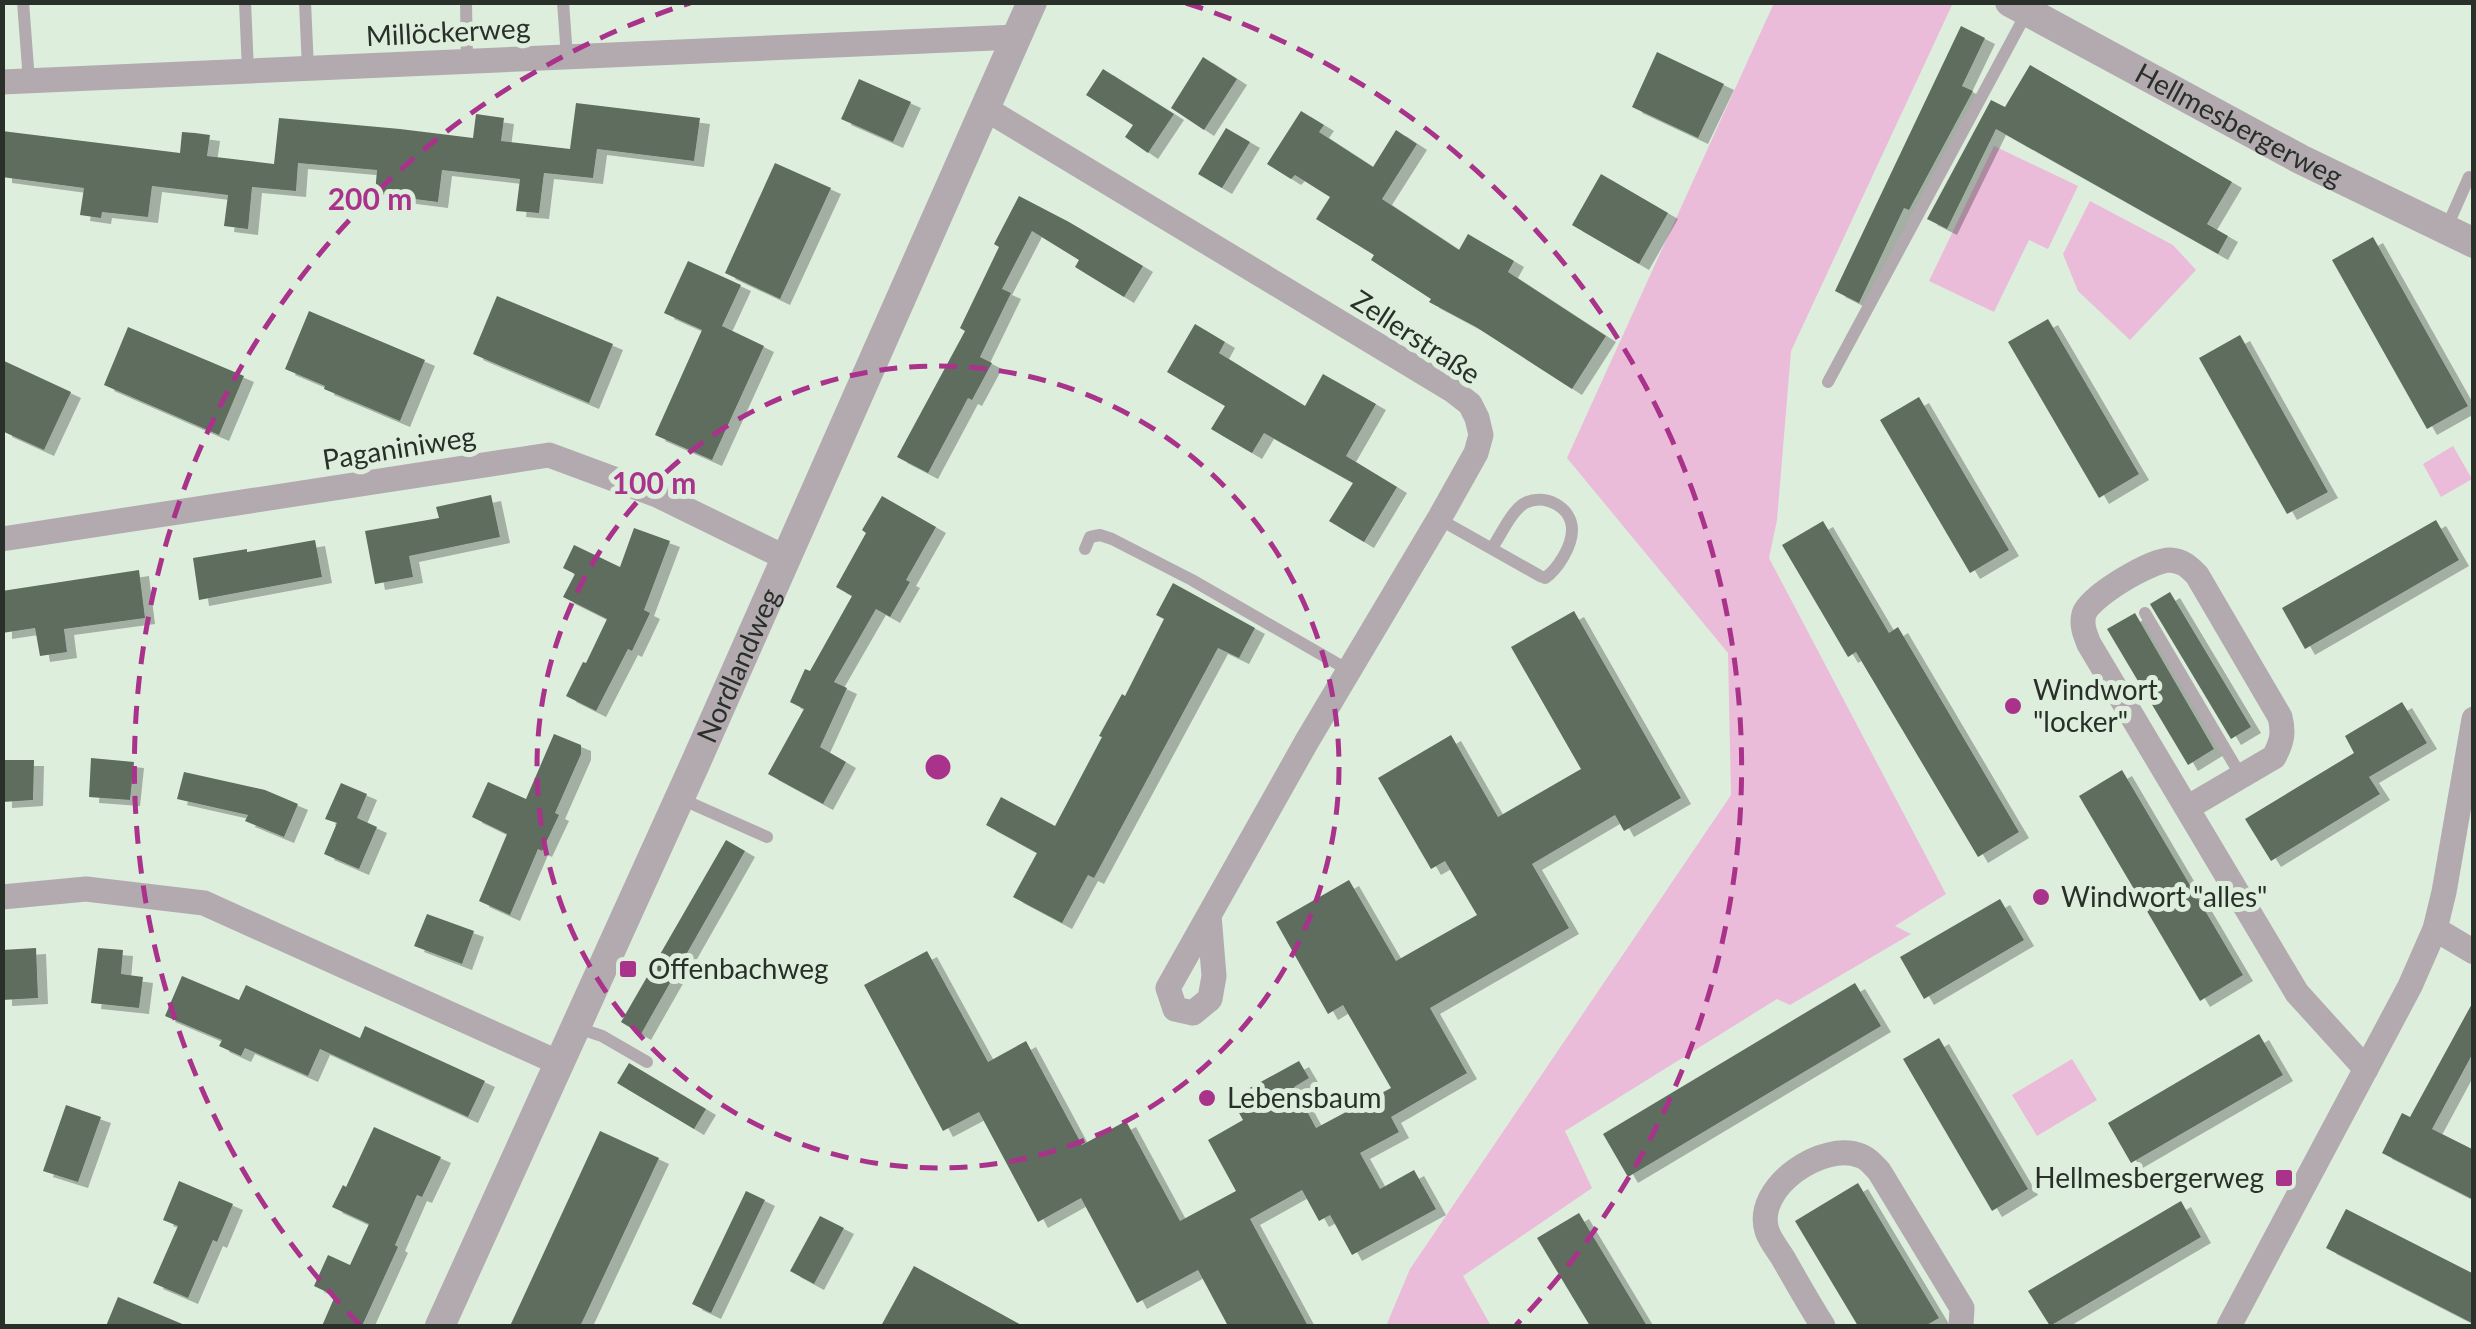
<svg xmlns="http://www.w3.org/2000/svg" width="2476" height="1329" font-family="Lato,sans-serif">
<defs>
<filter id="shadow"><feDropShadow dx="10" dy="6" stdDeviation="0" flood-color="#0004"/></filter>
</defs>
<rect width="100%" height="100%" fill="#ded"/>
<!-- green -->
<g fill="#eabcd9">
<path d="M1774,3l173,-1 5,3 -161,346 -14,169 -8,38 177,336 -51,32 16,8 -121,71 -13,-6 -212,132 27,57 -129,88 28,50h-105l24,-57 321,-474 -3,-142 -161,-195z"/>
<path d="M1994,146l84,40 -30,63 -19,-9 -35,72 -65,-31z"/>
<path d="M2090,201l83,44 23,25 -66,70 -52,-49 -15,-37z"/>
<path d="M2453,446l19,33 -31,18 -18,-33z"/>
<path d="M2072,1059l25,41 -60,36 -25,-41z"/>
</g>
<!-- building -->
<g fill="#5e6d5e" filter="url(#shadow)">
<path d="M1961,26l24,12 -23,48 11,5 -64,119 -5,-2 -45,95 -24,-12z"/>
<path d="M1657,52l67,32 -26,54 -66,-31z"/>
<path d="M1203,57l34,22 -33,51 -33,-22z"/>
<path d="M2030,65l202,117 -25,42 21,12 -10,18 -222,-125 -49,100 -20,-10 64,-119 14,7z"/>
<path d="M1103,69l71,45 -26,39 -23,-16 8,-12 -47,-30z"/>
<path d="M859,79l52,23 -18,40 -52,-23z"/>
<path d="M576,103l124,15 -6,43 -97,-12 -4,29 -49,-5 -5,40 -23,-2 4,-32 -78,-9 -4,32 -63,-8 2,-24 -79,-7 -2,28 -44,-4 -4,42 -24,-3 4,-31 -76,-9 -4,31 -46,-5 -1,6 -21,-3 4,-27 -82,-11v-46l178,22 2,-21 13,1 15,2 -3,21 67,8 5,-46 121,11 73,9 3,-24 28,4 -3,23 69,8z"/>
<path d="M1301,111l23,14 -5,7 54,35 23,-37 21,14 -35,55 77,51 9,-16 46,27 -6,11 98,64 -34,53 -96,-62 -47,-25 2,-3 -60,-39 3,-5 -58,-36 14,-22 -35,-22 -4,4 -24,-15z"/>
<path d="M1226,128l24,14 -28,46 -24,-14z"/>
<path d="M775,163l56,25 -51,111 -55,-26z"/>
<path d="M1601,174l67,39 -29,51 -67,-39z"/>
<path d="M1019,196l50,26 74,44 -19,31 -49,-30 4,-7 -47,-29 -30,58 9,4 -31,64 12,6 -20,37 -4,-2 -40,75 -31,-16 68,-126 -5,-3 39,-81 -5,-3z"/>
<path d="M2373,237l95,169 -41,23 -95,-169z"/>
<path d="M688,261l53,24 -19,41 42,20 -52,114 -57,-25 47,-105 -38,-17z"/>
<path d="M497,296l116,48 -24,59 -116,-49z"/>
<path d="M309,311l116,49 -25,61 -76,-32 1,-3 -40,-17z"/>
<path d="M2048,319l91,155 -40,24 -91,-156z"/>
<path d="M1195,324l30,18 -6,11 86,53 18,-32 53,30 -30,52 51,31 -33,55 -35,-21 24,-38 -89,-50 -12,20 -41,-24 14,-23 -58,-34z"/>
<path d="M128,327l116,49 -25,59 -115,-50z"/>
<path d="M2240,335l88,157 -41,22 -88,-156z"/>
<path d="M2,360l69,32 -27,58 -42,-19z"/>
<path d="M1919,397l90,153 -39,23 -90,-153z"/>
<path d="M491,495l9,42 -91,19 4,21 -38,7 -10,-53 74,-13 -3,-11z"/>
<path d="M882,496l54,31 -30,53 4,2 -20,35 -14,-8 -42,73 13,6 -27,59 26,15 -23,42 -55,-30 36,-65 -14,-7 15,-33 5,2 42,-75 -16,-9 30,-54 -4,-3z"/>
<path d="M2436,520l23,40 -154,89 -23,-41z"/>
<path d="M1823,521l66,112 9,-6 121,205 -41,25 -122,-205 -8,5 -66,-112z"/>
<path d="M634,528l36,13 -26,69 6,3 -18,38 -4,-2 -32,62 -30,-15 17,-34 3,1 21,-44 -44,-22 12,-23 -12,-6 11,-23 46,22z"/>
<path d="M315,540l7,37 -123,23 -6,-42 54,-9v3z"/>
<path d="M139,570l6,48 -81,11 3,23 -27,4 -5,-28 -33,5v-42z"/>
<path d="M1173,583l82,45 -16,30 -21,-10 -124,230 -6,-3 -26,48 -49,-26 24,-44 -51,-28 15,-28 54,29 47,-89 -3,-1 23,-42 3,2 39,-77 -8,-4z"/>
<path d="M2170,592l81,135 -20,12 -81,-135z"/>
<path d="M1574,611l107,187 -57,33 -9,-16 -83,49 37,64 -139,80 37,65 -76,44 8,15 -39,21 20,36 34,-19 22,39 -84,46 -22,-40 -11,6 -17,-31 -52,29 58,107h-80l-30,-56 -61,33 -56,-105 -43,24 -59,-110 -36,19 -79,-146 63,-34 61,111 38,-21 56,104 44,-24 54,100 56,-30 -28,-51 35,-20 -5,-9 15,-8 -7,-13 53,-29 10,17 -15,9 22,41 75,-40 -48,-83 -15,9 -52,-92 73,-42 47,81 81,-46 -32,-54 -14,8 -53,-91 73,-43 47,82 83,-48 -70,-122z"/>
<path d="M2135,613l79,136 -26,16 -81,-136z"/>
<path d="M2402,702l25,41 -58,34 11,17 -109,67 -26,-42 109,-66 -9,-17z"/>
<path d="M554,734l27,11v9l-26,59 4,2 -17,36 -4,-2 -28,66 -31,-14 28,-67 -35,-17 16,-35 38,17z"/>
<path d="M91,758l43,4 -4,38 -41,-3z"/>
<path d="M2,760h32l-1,40 -31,2z"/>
<path d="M2122,770l121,205 -43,26 -121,-205z"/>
<path d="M184,772l81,18 33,14 -14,33 -39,-16 3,-6 -71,-16z"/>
<path d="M341,783l26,11 -10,24 20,9 -18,42 -35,-15 13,-31 -12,-4z"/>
<path d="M726,840l19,11 -104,183 -20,-12z"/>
<path d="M2000,899l24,41 -100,59 -24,-42z"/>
<path d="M427,914l47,17 -12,33 -48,-18z"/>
<path d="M36,948l2,50 -36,2v-50z"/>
<path d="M98,948l25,2 -2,24 22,3 -4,31 -48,-5z"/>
<path d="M182,976l57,24 7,-15 114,53 5,-12 120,55 -17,36 -148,-68 -12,27 -63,-28 -4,8 -22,-10 3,-6 -57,-24z"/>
<path d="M1855,983l26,43 -253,151 -25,-43z"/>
<path d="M2474,1000v51l-42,78 42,21v50l-92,-47 20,-40 8,4z"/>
<path d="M2259,1034l24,41 -152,88 -23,-40z"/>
<path d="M1939,1038l89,151 -36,22 -89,-152z"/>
<path d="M629,1063l77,46 -12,20 -77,-46z"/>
<path d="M66,1105l35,12 -23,65 -35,-11z"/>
<path d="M374,1127l67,30 -19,40 -5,-2 -22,50 3,2 -36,79h-40l13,-30 -21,-10 14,-31 22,10 19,-41 -37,-17 11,-22 3,2z"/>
<path d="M600,1131l59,27 -74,158 -5,10h-70z"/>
<path d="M179,1181l54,23 -16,38 -4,-2 -25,58 -35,-15 25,-57 -15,-6z"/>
<path d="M1858,1183l81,135 -14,8h-67l-63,-105z"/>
<path d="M746,1191l19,9 -54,113 -19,-9z"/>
<path d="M2181,1201l20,36 -151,89 -22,-35z"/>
<path d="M2346,1209l128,65v50l-148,-76z"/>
<path d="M1579,1213l41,68 27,45h-57l-53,-88z"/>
<path d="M820,1216l24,12 -30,56 -24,-13z"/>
<path d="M914,1266l109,60h-142z"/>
<path d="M118,1297l69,29h-81z"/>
</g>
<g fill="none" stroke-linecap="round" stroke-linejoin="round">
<!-- service -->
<g stroke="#b3aab0" stroke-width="12">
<path d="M23,2l6,79"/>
<path d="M245,2l3,69"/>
<path d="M305,2l3,67"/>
<path d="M466,2l1,60"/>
<path d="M563,2l4,55"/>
<path d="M2446,229l23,-52"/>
<path d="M1828,382l199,-370"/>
<path d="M1439,519l101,57 5,2c13,-9 27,-32 27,-48 0,-23 -27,-37 -47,-27 -14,8 -24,32 -33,45"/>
<path d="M1085,549l5,-12 10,-2 12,4 80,41 158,91"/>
<path d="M2145,613l96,163"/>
<path d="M679,798l88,39"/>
<path d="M578,1028l24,8 45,26"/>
</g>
<!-- minor -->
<g stroke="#b3aab0" stroke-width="25">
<path d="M2,82l1014,-45"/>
<path d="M986,109l466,281 18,14 7,14 4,17 -5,18 -37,66 -132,222 -139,247 7,21 18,4 17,-14 4,-23 -5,-61"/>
<path d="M2,539l547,-84 108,40 129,63"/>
<path d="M2187,808l87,-51c8,-15 10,-24 6,-40l-83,-142c-9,-9 -14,-14 -27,-15 -19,0 -80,36 -86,54 -3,11 1,20 5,30l208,349 69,76"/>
<path d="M2,897l84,-8 118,14 355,160"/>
<path d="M2435,929l39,23"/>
<path d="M1823,1326c-14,-22 -27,-45 -40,-68 -5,-8 -13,-18 -16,-27 -14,-44 57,-91 94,-75 7,2 13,10 18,15l83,137 -1,18"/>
<path d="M2229,1326l181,-340 25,-57 9,-37 30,-173"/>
</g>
<!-- tertiary -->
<g stroke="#b3aab0" stroke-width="30">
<path id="s1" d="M2010,2l290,157 174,84"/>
<path id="s2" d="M440,1326l255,-562 337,-762"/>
</g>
</g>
<!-- distance rings -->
<g fill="none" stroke="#a9338a" stroke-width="5" stroke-dasharray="18 12">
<circle cx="938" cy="767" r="401"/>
<path d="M360 1325A803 803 0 0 1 690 3M1186 3A803 803 0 0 1 1516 1325"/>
</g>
<!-- markers -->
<g fill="#a9338a" stroke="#ded" stroke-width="4">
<circle cx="2013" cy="706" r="10"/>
<circle cx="2041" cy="897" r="10"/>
<rect x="618" y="959" width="20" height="20" rx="5"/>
<circle cx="1207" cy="1098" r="10"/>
<rect x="2274" y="1168" width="20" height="20" rx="5"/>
</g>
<g text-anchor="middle" stroke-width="10" stroke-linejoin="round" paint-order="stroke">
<!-- street labels -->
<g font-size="28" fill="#293029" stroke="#ded">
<text transform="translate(448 32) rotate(-3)" y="10">Millöckerweg</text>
<text dy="10" stroke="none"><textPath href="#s1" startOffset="260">Hellmesbergerweg</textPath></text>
<text transform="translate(1416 337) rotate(33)" y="10">Zellerstraße</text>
<text transform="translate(399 448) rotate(-9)" y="10">Paganiniweg</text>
<text dy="10" stroke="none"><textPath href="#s2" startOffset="725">Nordlandweg</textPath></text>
</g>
<!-- poi labels -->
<g font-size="28" fill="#293029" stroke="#ded" text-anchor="start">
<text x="2033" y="700">Windwort<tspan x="2033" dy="32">"locker"</tspan></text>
<text x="2061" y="907">Windwort "alles"</text>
<text x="648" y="979">Offenbachweg</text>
<text x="1227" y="1108">Lebensbaum</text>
<text x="2264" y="1188" text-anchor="end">Hellmesbergerweg</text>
</g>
</g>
<circle cx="938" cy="767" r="15" fill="#a9338a" stroke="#ded" stroke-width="5"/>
<g font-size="30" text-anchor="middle" font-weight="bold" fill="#a9338a" stroke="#ded" stroke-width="10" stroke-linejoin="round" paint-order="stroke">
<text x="370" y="210">200 m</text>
<text x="654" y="494">100 m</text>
</g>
<!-- border -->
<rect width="2476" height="1329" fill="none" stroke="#293029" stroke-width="10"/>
</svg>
